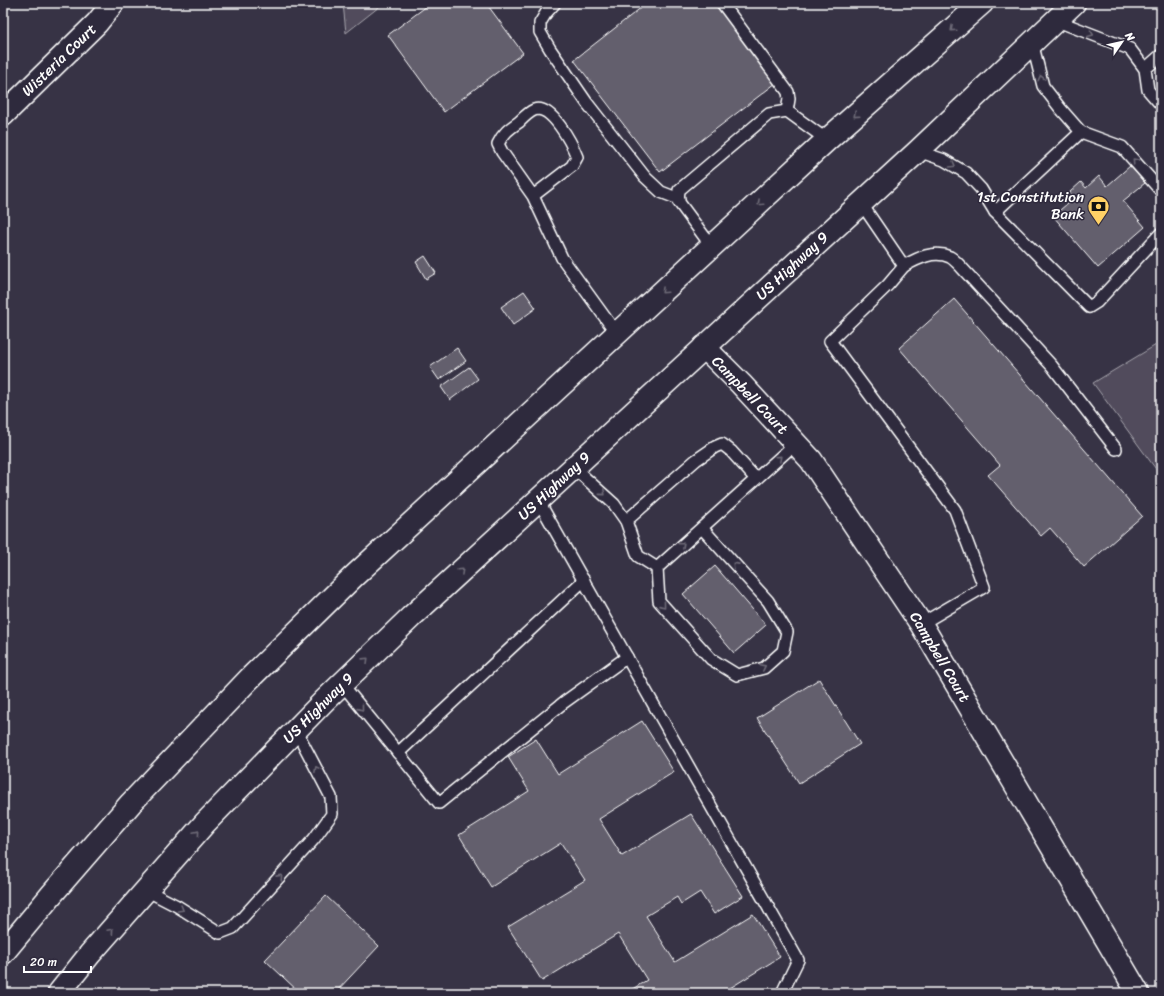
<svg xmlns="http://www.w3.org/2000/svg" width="1164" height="996" font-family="Sriracha,sans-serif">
<rect width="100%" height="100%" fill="#373345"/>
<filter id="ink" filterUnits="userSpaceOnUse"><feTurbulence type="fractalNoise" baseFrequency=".025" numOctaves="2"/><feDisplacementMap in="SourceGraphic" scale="8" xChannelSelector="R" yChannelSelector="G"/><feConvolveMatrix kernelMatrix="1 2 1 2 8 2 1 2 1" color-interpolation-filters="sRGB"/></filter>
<g filter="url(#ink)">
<!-- green -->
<g fill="#514c5c" stroke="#a8a6ae">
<path d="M343,3h41l-38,30z"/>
<path d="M1161,342v134l-68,-93z"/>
</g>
<!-- building -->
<g fill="#635f6d" stroke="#fff">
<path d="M431,3h55l37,50 -79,59 -56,-77z"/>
<path d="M647,3h67l62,80 -116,89 -86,-112z"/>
<path d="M1130,166l15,17 -22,18 22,26 -47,41 -45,-52 21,-18 -4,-6 11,-10 5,6 13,-12 8,10z"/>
<path d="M425,256l11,17 -10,6 -10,-17z"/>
<path d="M524,291l12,17 -23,17 -12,-18z"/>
<path d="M954,299l188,217 -58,51 -34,-39 -9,8 -53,-61 12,-10 -101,-117z"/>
<path d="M457,348l9,13 -27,19 -9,-13z"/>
<path d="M469,367l9,12 -28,21 -9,-13z"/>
<path d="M715,566l51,59 -32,28 -51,-59z"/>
<path d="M819,679l41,65 -61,39 -42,-65z"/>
<path d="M642,721l32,51 -75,47 23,37 69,-42 52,82 -29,18 -14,-22 -19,12 -4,-7 -31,19 29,46 78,-48 27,43 -58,36h-96l21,-13 -29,-46 -76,47 -34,-54 77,-47 -24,-37 -70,44 -32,-52 70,-44 -21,-34 28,-18 22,35z"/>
<path d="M326,896l53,50 -44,47h-35l-35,-33z"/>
</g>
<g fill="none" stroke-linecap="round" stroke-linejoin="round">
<defs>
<g id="service">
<path d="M555,3l-9,10 -6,10v9l10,17 37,54 58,74 16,15 18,7"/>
<path d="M722,3l66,89 1,7 -2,12"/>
<path d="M1055,20l75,29 15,20 3,21 13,15"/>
<path d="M1032,42l11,44 17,22 21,24 41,15 39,44"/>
<path d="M1145,69l16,-14"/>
<path d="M918,151l26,9 22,13 15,16 14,23 94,95 8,-5 64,-69"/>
<path d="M533,196l39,-30 5,-9c-5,-13 -26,-54 -43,-47 -5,2 -11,8 -15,12 -10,7 -16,11 -21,22l4,8 31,44 29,62 55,76"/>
<path d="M861,203l43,63 -16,19 -58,56 125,169 29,77 -63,37"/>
<path d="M995,212l86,-80"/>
<path d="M712,247l-34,-46 1,-11 90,-76 18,-3 40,29"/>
<path d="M904,266c14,-8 30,-16 46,-9 4,2 9,8 12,11l90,98 64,83"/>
<path d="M574,468l40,36 12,17 12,35 19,12 139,-125"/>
<path d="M538,500l260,460 -16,33"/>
<path d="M626,521l70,-61 19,-13 7,-3 9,7 25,28"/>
<path d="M657,568l2,33 52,58 26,16 27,-7 19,-17 4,-19 -19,-31 -66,-73"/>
<path d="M342,684l97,119 124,-100 64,-46"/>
<path d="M398,753l186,-173"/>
<path d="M146,890l31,16 43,27 13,-5 81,-89 18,-25 -1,-17 -35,-67"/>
</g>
<g id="minor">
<path d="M3,115l94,-92 16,-20"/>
<path d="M704,347l37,37 70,76 110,164 217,369"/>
</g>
<g id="trunk">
<path d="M3,953l49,-59 79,-91 119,-125 103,-101 474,-437 155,-137"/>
<path d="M59,993l31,-39 115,-131 120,-123 86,-83 507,-466 156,-148"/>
</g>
</defs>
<!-- service casing -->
<use href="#service" stroke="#fff" stroke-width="14"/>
<!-- minor casing -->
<use href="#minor" stroke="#fff" stroke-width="25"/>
<!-- trunk casing -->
<use href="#trunk" stroke="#fff" stroke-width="25"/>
<!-- service -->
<use href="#service" stroke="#2f2a3d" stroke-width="11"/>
<!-- minor -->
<use href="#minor" stroke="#2f2a3d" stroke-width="22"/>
<!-- trunk -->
<use href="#trunk" stroke="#2f2a3d" stroke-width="22"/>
</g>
<!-- one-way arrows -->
<defs><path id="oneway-chevron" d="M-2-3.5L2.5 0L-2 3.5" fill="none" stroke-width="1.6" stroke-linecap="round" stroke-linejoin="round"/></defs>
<g stroke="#6d6a77">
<use href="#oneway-chevron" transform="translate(953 29) rotate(138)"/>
<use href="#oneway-chevron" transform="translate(1091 34) rotate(21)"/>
<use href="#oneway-chevron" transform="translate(1041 78) rotate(-103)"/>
<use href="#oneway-chevron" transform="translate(856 115) rotate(138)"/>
<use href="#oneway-chevron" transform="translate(1135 161) rotate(-132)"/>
<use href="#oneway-chevron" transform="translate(953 165) rotate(30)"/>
<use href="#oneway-chevron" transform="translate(760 203) rotate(137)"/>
<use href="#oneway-chevron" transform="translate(664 291) rotate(137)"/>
<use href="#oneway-chevron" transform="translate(779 458) rotate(-42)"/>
<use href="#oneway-chevron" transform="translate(603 493) rotate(41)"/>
<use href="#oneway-chevron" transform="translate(682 545) rotate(-42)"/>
<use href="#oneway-chevron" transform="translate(735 565) rotate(-132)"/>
<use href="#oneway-chevron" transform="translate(461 571) rotate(-43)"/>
<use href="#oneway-chevron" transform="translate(663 605) rotate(51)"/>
<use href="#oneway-chevron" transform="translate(366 660) rotate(-44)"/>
<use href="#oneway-chevron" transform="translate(763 667) rotate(-27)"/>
<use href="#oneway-chevron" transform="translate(361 708) rotate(51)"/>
<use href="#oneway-chevron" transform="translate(317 769) rotate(-118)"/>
<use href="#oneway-chevron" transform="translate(197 833) rotate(-49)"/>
<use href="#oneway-chevron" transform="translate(280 877) rotate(-48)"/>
<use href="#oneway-chevron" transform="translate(181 909) rotate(31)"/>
<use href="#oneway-chevron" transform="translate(111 931) rotate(-49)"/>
</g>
</g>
<!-- icons -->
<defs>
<symbol id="bank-pin" viewBox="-11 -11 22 30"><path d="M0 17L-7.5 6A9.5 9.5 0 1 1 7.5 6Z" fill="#ffd166" stroke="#2f2a3d"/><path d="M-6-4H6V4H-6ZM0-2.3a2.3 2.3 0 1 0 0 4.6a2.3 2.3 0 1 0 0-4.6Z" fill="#111"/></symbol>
</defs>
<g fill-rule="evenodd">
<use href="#bank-pin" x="1086" y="194" width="25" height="34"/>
</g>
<g text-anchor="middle" stroke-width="3" stroke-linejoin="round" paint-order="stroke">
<!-- street labels -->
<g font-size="15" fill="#fff" stroke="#2f2a3d">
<text transform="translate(59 60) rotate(-44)" y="5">Wisteria Court</text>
<text transform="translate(792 266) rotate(-43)" y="5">US Highway 9</text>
<text transform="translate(750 395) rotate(46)" y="5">Campbell Court</text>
<text transform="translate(554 486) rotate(-43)" y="5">US Highway 9</text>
<text transform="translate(940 657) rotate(59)" y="5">Campbell Court</text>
<text transform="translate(318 708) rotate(-45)" y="5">US Highway 9</text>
</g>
<!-- poi labels -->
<g font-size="15" fill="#fff" stroke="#2f2a3d" text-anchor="end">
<text x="1084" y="202">1st Constitution<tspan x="1084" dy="17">Bank</tspan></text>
</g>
</g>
<!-- margin -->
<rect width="1164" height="996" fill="none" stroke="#2f2a3d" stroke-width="16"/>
<rect x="8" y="8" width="1148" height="980" fill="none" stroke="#fff" stroke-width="1.5" filter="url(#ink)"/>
<!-- north arrow -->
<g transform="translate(1122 42) rotate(56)" stroke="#2f2a3d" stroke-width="3" paint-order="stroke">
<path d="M0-3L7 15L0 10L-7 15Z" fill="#ffffff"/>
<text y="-6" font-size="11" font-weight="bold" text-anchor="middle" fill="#ffffff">N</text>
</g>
<!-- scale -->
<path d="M24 966v6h67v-6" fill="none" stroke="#ffffff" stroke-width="2"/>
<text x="30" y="966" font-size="12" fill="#ffffff" stroke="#2f2a3d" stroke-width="3" paint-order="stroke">20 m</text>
</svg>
